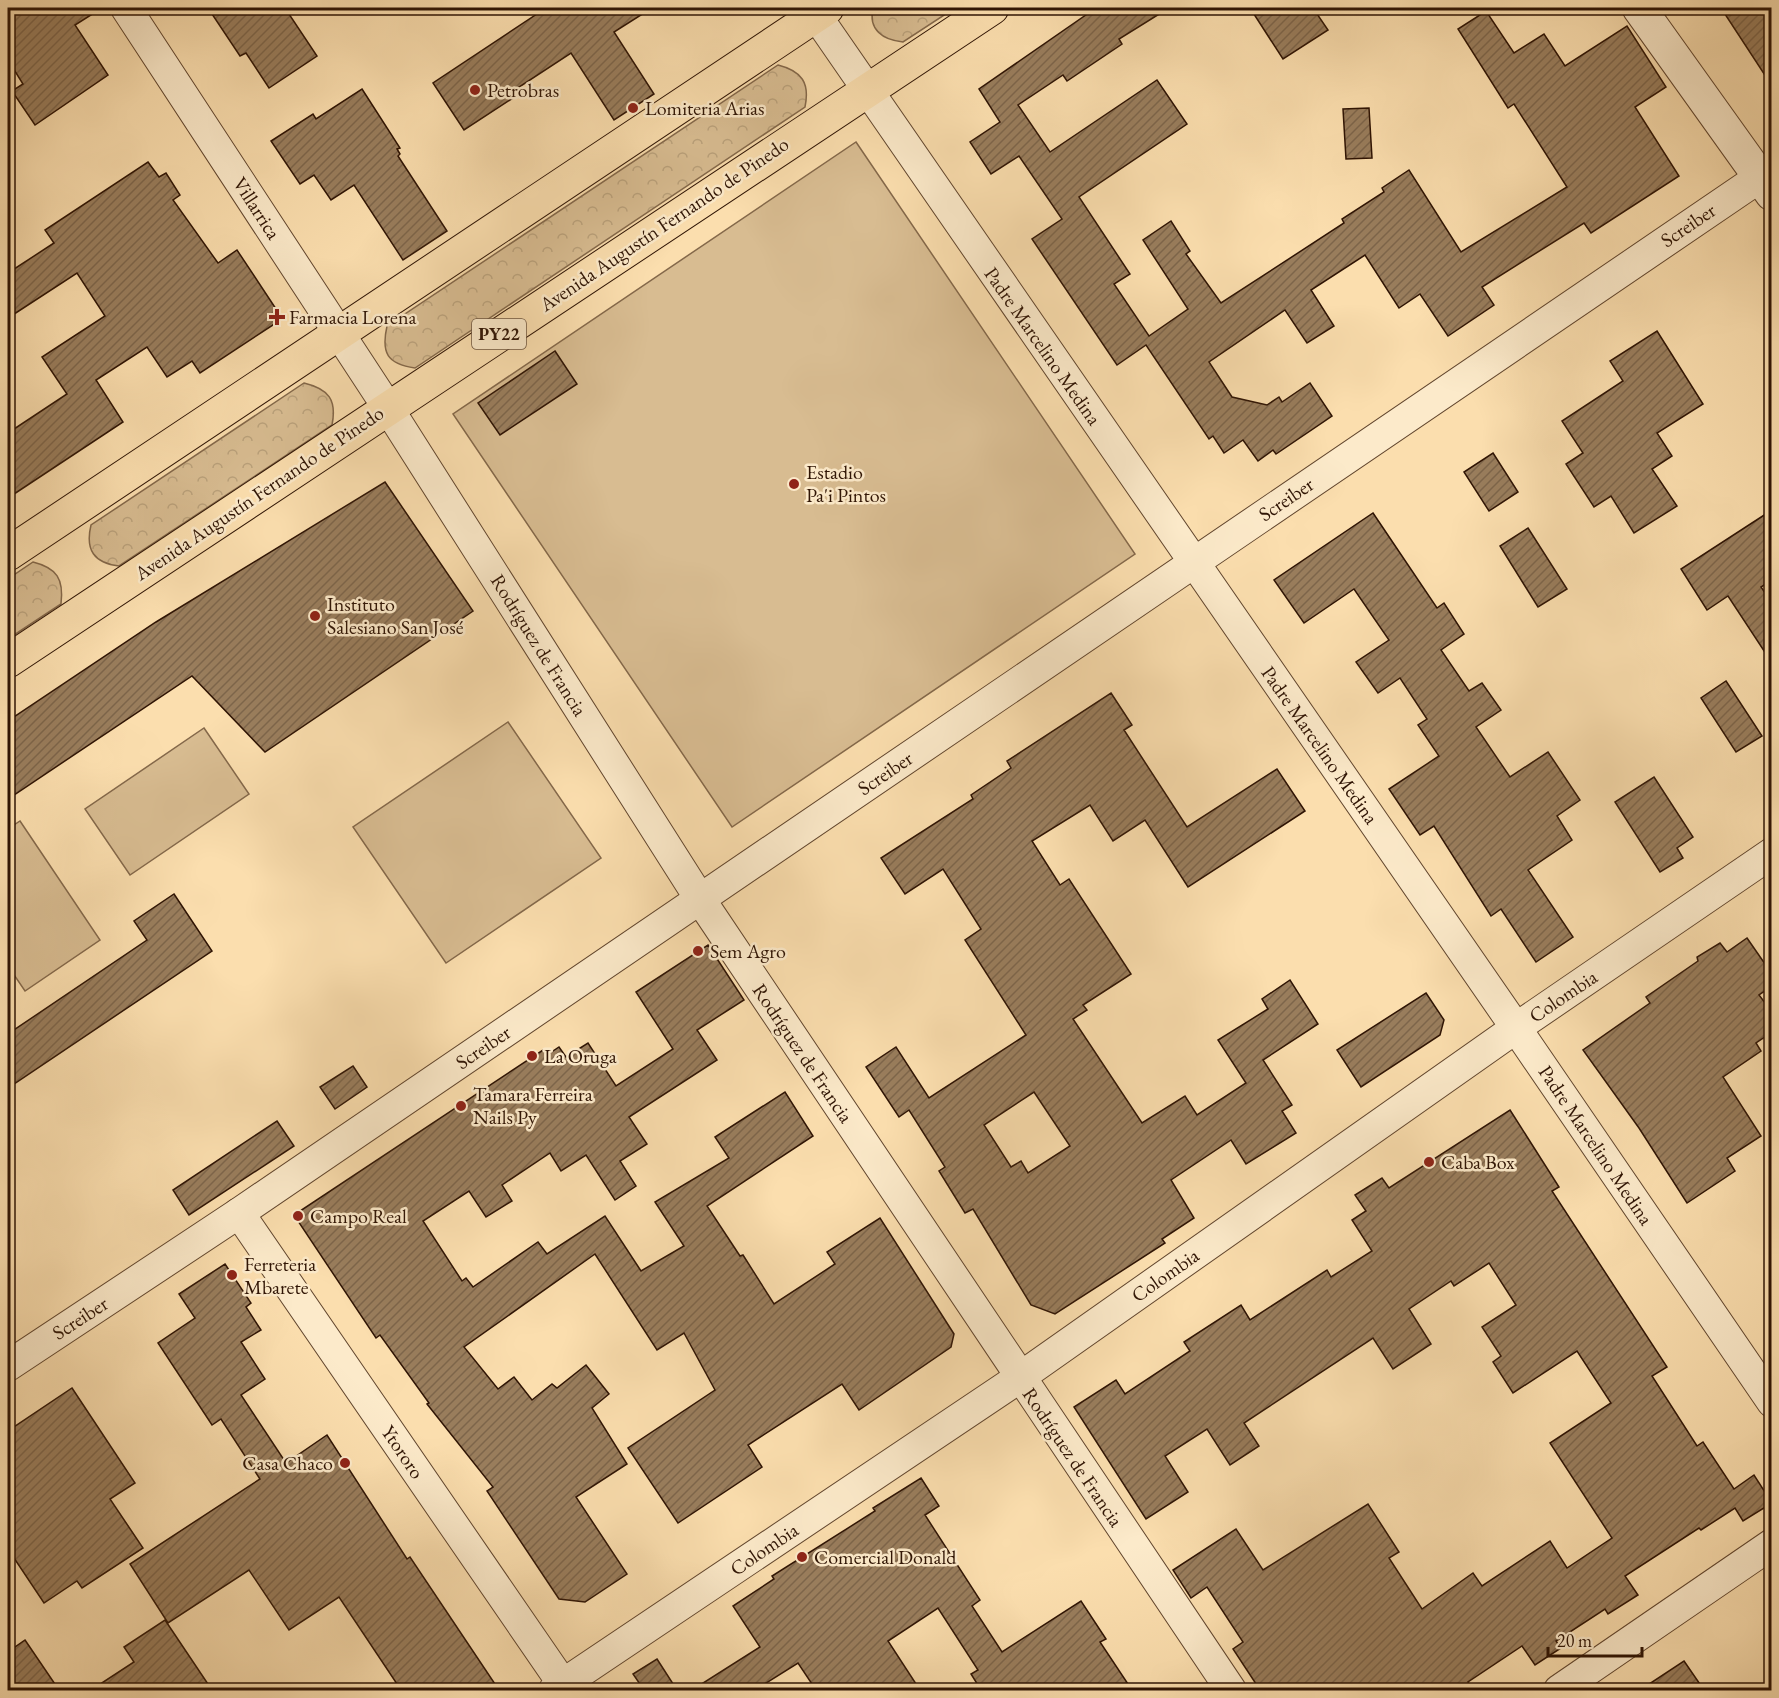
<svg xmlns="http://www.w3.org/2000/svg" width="1779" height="1698" font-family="'EB Garamond',serif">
<defs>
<pattern id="forest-crowns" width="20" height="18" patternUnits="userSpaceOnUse" patternTransform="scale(1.5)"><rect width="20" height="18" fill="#d8bc91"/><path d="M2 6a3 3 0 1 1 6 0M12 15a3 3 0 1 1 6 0" fill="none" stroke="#baa17b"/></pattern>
<pattern id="building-hatch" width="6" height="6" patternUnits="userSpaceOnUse" patternTransform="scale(1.5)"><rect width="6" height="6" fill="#997d5c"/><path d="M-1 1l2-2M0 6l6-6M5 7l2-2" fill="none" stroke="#7d654a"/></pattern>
</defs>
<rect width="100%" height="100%" fill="#fbdeae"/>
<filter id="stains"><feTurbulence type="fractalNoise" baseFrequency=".00333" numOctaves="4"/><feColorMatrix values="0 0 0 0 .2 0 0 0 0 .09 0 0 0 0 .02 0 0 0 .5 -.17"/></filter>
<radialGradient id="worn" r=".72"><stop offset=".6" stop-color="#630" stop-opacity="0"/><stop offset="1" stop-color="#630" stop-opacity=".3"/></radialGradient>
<!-- forest -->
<g fill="url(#forest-crowns)" stroke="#84684a" stroke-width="1.5">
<path d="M873,8h82l-52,34c-20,-2 -35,-12 -30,-34z"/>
<path d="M778,65c24,6 32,18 27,42l-390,261c-28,-4 -34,-15 -28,-42z"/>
<path d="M304,383c25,6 33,17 28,42l-213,141c-25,-3 -34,-16 -28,-41z"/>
<path d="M33,562c24,6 31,17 28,42l-53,35v-60z"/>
</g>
<!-- garden -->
<g fill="#d8bc91" stroke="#84684a" stroke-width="1.5">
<path d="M856,142l279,412 -403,273 -279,-413z"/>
<path d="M508,722l93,136 -155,105 -93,-136z"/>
<path d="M204,728l45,66 -119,81 -45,-66z"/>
<path d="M20,821l80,119 -75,51 -17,-25v-137z"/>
</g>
<!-- building -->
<g fill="url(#building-hatch)" stroke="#2f1404" stroke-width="1.5" fill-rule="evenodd">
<path d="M8,8h94l-27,17 33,50 -73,50 -23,-34 11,-7 -15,-24z"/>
<path d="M208,8h77l32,48 -48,32 -23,-35 -6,3z"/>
<path d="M546,8h106l-38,24 40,62 -40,26 -43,-67 -58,38 3,5 -52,34 -31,-47z"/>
<path d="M1096,8h73l-50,31 3,5 -55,37 -4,-6 -45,30 32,47 107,-72 30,44 -108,73 51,77 -16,10 35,52 39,-27 -45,-69 28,-19 19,30 -4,3 35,49 123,-80 -2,-4 42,-27 -2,-4 27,-18 52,82 106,-65 -53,-83 -6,4 -50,-79 28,-18 28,42 30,-19 21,32 62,-40 39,61 -31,20 44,69 -88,57 -7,-10 -102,64 12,18 -46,31 -28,-42 -21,14 -34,-53 -54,35 23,36 -27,17 -22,-33 -76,52 23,35 35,8 12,-8 3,5 28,-19 22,33 -56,38 -3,-4 -15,11 -15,-21 -19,13 -11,-17 -4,3 -63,-94 -29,20 -85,-126 30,-20 -43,-63 -28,18 -21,-32 30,-20 -21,-33z"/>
<path d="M1250,8h63l15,22 -45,29z"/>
<path d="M1721,8h51v78z"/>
<path d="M362,89l38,59 -3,1 3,5 -2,2 49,75 -44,29 -49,-75 -23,15 -17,-25 -14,9 -29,-43 42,-27 3,5z"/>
<path d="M1369,108l3,50 -26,1 -3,-50z"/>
<path d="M148,162l11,15 7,-4 14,22 -7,5 45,63 19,-13 41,62 -2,11 -76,50 -8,-12 -25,16 -20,-30 -51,33 27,42 -115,76v-65l59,-39 -25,-37 63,-41 -28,-43 -69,45v-45l46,-30 -9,-13z"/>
<path d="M1657,331l46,73 -46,29 15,23 -20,13 25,37 -43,27 -23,-37 -17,11 -28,-43 17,-11 -21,-32 61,-40 -13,-20z"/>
<path d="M555,351l22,33 -77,51 -22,-32z"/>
<path d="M1493,453l25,39 -29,19 -25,-39z"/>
<path d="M385,482l88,129 -208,141 -73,-76 -184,123v-78l148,-99z"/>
<path d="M1772,510v70l-11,7 11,16v60l-44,-67 -21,14 -26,-41z"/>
<path d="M1373,513l64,95 7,-5 20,31 -23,16 28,41 13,-8 19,27 -25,17 34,50 38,-25 32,48 -23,16 15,24 -44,30 45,67 -37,25 -35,-53 -10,7 -57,-90 -14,9 -31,-46 50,-33 -21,-31 9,-6 -27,-41 -22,15 -22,-31 33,-22 -35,-51 -50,34 -30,-43z"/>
<path d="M1528,528l39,61 -29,18 -38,-61z"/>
<path d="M1726,681l36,55 -26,16 -35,-54z"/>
<path d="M1111,693l21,32 -8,5 63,97 90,-58 28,42 -117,76 -43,-67 -32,21 -23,-36 -58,36 28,44 9,-6 62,95 -48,31 4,5 -14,9 69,104 43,-27 12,19 49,-32 -28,-43 50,-31 -6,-10 28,-19 28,44 -55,36 29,45 -10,6 14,22 -50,31 -15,-24 -60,40 23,38 -32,21 3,4 -110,71 -24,-9 -58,-96 -8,4 -26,-42 6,-4 -36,-57 -10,7 -33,-50 30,-20 33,51 97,-63 -61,-95 16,-11 -38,-60 -38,25 -24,-36 92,-59 -2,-4 40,-27 -4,-7zM1034,1092l36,54 -42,27 -7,-12 -10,6 -27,-42z"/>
<path d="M1654,777l39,60 -16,11 6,10 -23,14 -45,-70z"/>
<path d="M174,894l38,57 -204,137v-54l139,-94 -13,-19z"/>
<path d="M1747,938l25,36v12l-13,9 13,17v20l-16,11 5,8 -38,26 38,59 -34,22 8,13 -48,32 -48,-75 -56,-78 67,-47 -4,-6 52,-36 -1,-4 23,-14 7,9z"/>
<path d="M708,945l36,55 -47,30 20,30 -88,57 18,27 -27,17 16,25 -21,14 -29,-45 -25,16 -11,-18 -48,32 10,16 -26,16 -17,-26 -46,30 39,60 4,-3 7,9 65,-45 9,12 58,-38 36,55 43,-25 -29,-44 74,-44 -14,-21 70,-45 28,44 -106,70 33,50 3,-1 31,49 61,-40 -8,-12 53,-34 74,116 -3,13 -92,63 -17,-26 -94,61 14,22 -84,56 -50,-75 87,-58 -31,-57 -27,17 -62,-96 -131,93 34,42 16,-12 18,23 20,-16 5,4 29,-23 23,29 -17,14 35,56 -51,33 51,77 -42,28 -26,-3 -72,-108 6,-4 -66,-83 2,-1 -49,-68 -4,3 -82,-123 249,-165 4,5 12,-8 7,10 22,-14 28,43 57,-37 -37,-57z"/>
<path d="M1426,993l18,27 -4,15 -79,52 -24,-37z"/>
<path d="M353,1066l14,21 -32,22 -15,-22z"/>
<path d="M1510,1110l49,77 -7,4 115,176 -15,9 45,70 6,-4 31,47 20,-14 18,28 -29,18 -8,-13 -34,22 -2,-2 -74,48 13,19 -30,19 -3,-5 -49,32 5,7 -26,17 -13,-19 -54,36 5,8h-213l-27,-41 10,-7 -36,-55 -16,11 -18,-28 63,-41 27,41 105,-66 31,48 -10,6 33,51 51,-36 9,13 68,-45 17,27 45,-30 -62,-95 61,-40 -34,-52 -64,42 -20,-31 8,-6 -19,-29 34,-22 -27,-42 -35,23 -3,-5 -42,28 22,35 -38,25 -20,-31 -129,85 15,23 -29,19 -23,-36 -42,27 23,36 -42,27 -72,-112 42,-27 9,14 65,-43 -6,-9 57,-37 9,15 77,-50 4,7 41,-26 -20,-31 14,-9 -11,-16 27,-17 7,10z"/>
<path d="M277,1121l17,25 -105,69 -16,-25z"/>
<path d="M225,1264l26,39 -5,4 15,23 -20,12 24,37 -24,16 45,68 41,-28 80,124 3,-2 89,133h-98l-62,-93 -50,33 -40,-60 -81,53 -38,-59 130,-85 -39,-60 -9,6 -54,-82 37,-25 -16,-24z"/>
<path d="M72,1388l63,95 -25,16 33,49 -61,40 -5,-7 -33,22 -36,-54v-118z"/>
<path d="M921,1478l18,28 -14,9 55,85 -8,6 30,46 79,-51 25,38 -6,3 32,48h-151l-10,-16 7,-4 -40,-62 -50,33 32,49h-104l-18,-27 -43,27h-63l68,-43 -27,-41 41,-27 -2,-3 103,-65 -2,-3z"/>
<path d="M165,1620l47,70h-121l43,-28 -10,-15z"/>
<path d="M25,1640l34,50h-51v-38z"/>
<path d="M657,1659l20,31h-33l-11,-16z"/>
<path d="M1684,1661l20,29h-64z"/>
</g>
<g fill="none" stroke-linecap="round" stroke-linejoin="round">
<defs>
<g id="minor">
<path d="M126,8l262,400 312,491 531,791"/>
<path d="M811,8l705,1020 256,374"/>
<path d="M239,1213l328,477"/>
<path d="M8,1366l231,-153 1533,-1044"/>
<path d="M554,1690l465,-312 497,-350 256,-175"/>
<path d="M1559,1690l213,-146"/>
</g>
<path id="tertiary" d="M1639,8l133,186"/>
<g id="trunk">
<path d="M8,554l819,-546"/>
<path d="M8,661l984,-653"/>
</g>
</defs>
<!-- minor casing -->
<use href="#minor" stroke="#62462e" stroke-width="32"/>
<!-- tertiary casing -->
<use href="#tertiary" stroke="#62462e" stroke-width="35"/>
<!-- trunk casing -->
<use href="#trunk" stroke="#2f1404" stroke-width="35"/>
<!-- minor -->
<use href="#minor" stroke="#fceaca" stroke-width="30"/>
<!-- tertiary -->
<use href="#tertiary" stroke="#fceaca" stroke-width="33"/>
<!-- trunk -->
<use href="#trunk" stroke="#fbdeae" stroke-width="33"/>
</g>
<!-- markers -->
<g fill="#8f2418" stroke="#fceaca" stroke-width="2">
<circle cx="475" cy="90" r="6"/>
<circle cx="633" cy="108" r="6"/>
<path d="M274 308h6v6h6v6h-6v6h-6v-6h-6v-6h6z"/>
<circle cx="794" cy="484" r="6"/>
<circle cx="315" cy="616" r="6"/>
<circle cx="698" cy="951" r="6"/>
<circle cx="532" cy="1056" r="6"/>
<circle cx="461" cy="1106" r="6"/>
<circle cx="1429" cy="1162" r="6"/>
<circle cx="298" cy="1216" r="6"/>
<circle cx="232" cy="1275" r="6"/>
<circle cx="345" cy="1463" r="6"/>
<circle cx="802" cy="1557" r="6"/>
</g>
<g text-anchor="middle" stroke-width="5" stroke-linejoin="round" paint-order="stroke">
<!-- shield labels -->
<rect fill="#fceaca" stroke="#6c543f" stroke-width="1.5" x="472" y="319" width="54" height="30" rx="4.5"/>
<g font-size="18" font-weight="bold" fill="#2f1404">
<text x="499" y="340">PY22</text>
</g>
<!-- poi labels -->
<g font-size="20" fill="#2f1404" stroke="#fceaca" text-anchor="start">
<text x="487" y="97">Petrobras</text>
<text x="645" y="115">Lomiteria Arias</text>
<text x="289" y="324">Farmacia Lorena</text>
<text x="806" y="479">Estadio<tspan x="806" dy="23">Pa'i Pintos</tspan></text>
<text x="327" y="611">Instituto<tspan x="327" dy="23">Salesiano San José</tspan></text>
<text x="710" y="958">Sem Agro</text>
<text x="544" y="1063">La Oruga</text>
<text x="473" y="1101">Tamara Ferreira<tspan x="473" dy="23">Nails Py</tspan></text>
<text x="1441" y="1169">Caba Box</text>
<text x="310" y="1223">Campo Real</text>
<text x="244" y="1271">Ferreteria<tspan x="244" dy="23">Mbarete</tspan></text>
<text x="333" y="1470" text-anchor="end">Casa Chaco</text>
<text x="814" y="1564">Comercial Donald</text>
</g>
<!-- street labels -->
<g font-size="20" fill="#2f1404" stroke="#fceaca">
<text transform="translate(257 208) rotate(57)" y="7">Villarrica</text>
<text transform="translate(664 224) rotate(-34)" y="7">Avenida Augustín Fernando de Pinedo</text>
<text transform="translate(1688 225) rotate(-34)" y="7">Screiber</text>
<text transform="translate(1043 346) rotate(55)" y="7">Padre Marcelino Medina</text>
<text transform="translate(259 493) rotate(-34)" y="7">Avenida Augustín Fernando de Pinedo</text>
<text transform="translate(1286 499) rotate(-34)" y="7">Screiber</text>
<text transform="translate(539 645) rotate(58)" y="7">Rodríguez de Francia</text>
<text transform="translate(1320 745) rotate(55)" y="7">Padre Marcelino Medina</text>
<text transform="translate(885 773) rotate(-34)" y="7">Screiber</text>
<text transform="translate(1563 996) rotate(-34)" y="7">Colombia</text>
<text transform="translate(483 1047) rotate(-34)" y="7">Screiber</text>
<text transform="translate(803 1053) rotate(56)" y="7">Rodríguez de Francia</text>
<text transform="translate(1596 1145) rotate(56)" y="7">Padre Marcelino Medina</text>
<text transform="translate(1165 1275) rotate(-35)" y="7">Colombia</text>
<text transform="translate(80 1318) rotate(-33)" y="7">Screiber</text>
<text transform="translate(403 1452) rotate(56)" y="7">Ytororo</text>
<text transform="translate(1073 1457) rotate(56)" y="7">Rodríguez de Francia</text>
<text transform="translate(764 1549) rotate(-34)" y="7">Colombia</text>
</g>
</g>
<!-- margin -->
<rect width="1779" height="1698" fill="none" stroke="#fbdeae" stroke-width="30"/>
<rect x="9" y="9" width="1761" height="1680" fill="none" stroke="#2f1404" stroke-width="3"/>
<rect x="15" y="15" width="1749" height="1668" fill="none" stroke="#2f1404" stroke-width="1.5"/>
<!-- scale -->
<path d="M1548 1647v9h94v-9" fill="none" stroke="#2f1404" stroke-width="3"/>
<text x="1557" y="1647" font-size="18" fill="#2f1404" stroke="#fceaca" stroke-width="4.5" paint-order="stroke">20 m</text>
<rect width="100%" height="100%" filter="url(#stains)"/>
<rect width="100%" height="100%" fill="url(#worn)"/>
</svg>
